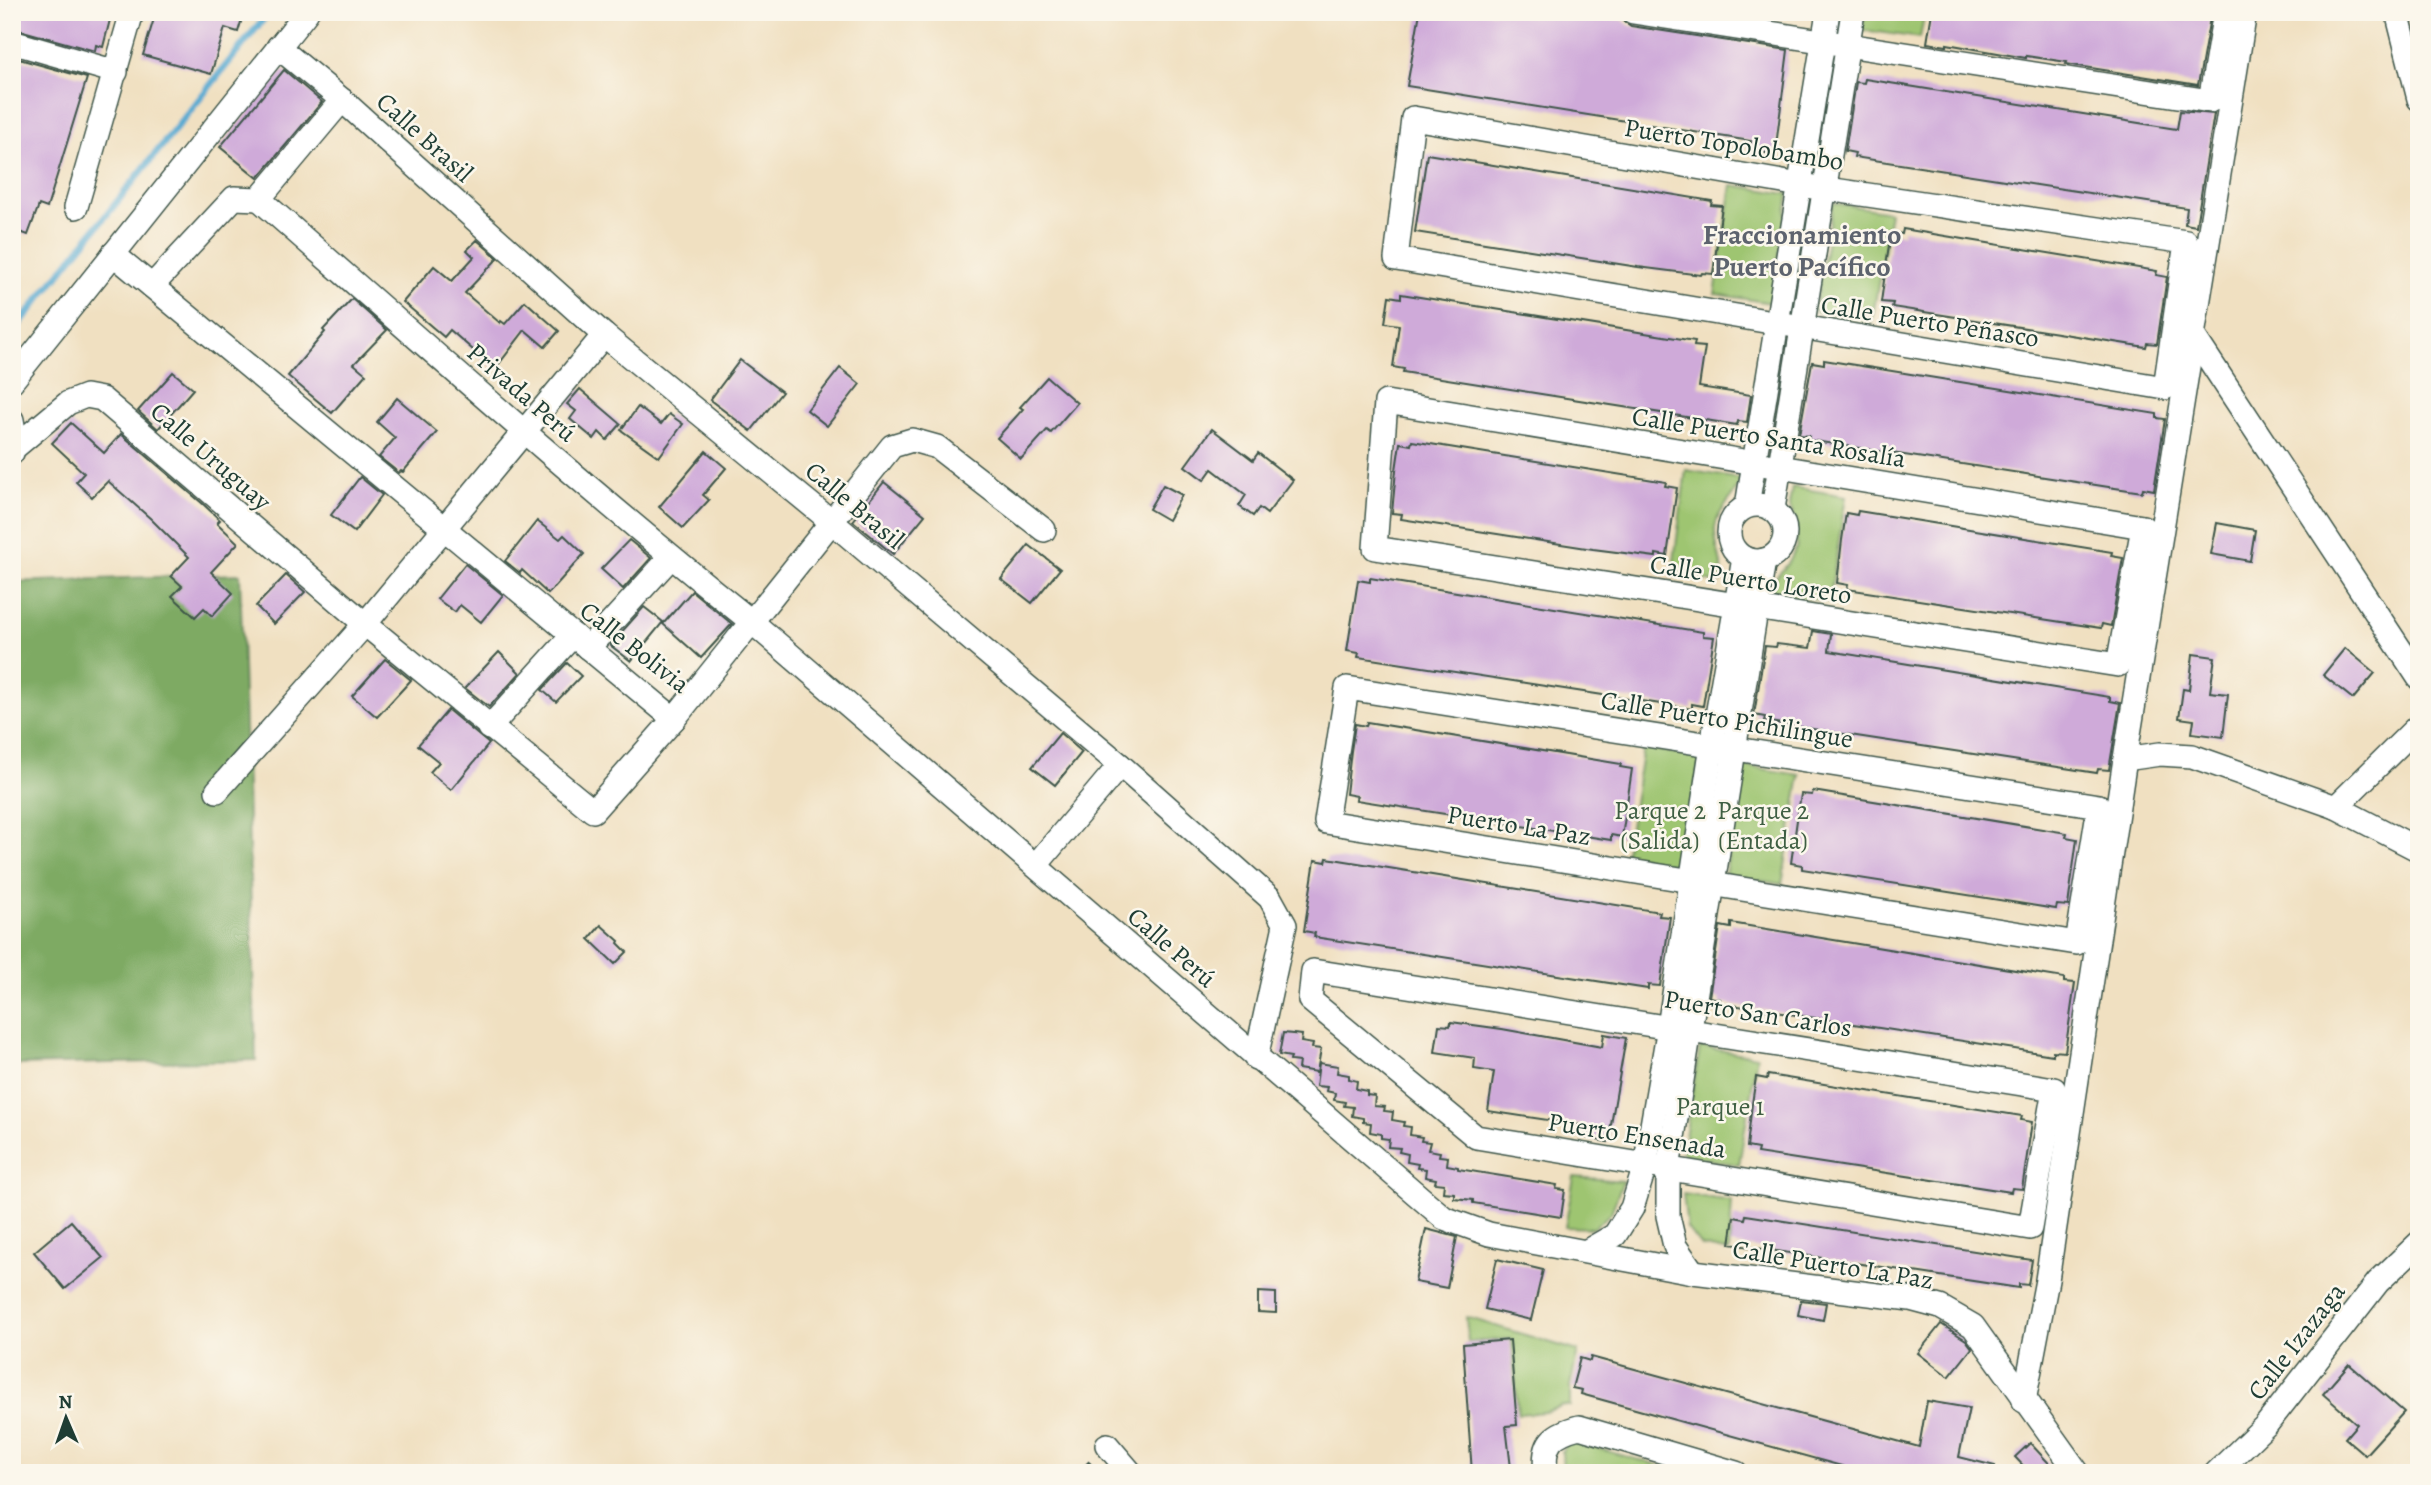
<svg xmlns="http://www.w3.org/2000/svg" width="2431" height="1485" font-family="Alegreya,serif">
<rect width="100%" height="100%" fill="#fbf7ec"/>
<filter id="ink" filterUnits="userSpaceOnUse"><feTurbulence type="fractalNoise" baseFrequency=".0143" numOctaves="2"/><feDisplacementMap in="SourceGraphic" scale="14" xChannelSelector="R" yChannelSelector="G"/><feConvolveMatrix kernelMatrix="1 2 1 2 8 2 1 2 1" color-interpolation-filters="sRGB"/></filter>
<filter id="wash" filterUnits="userSpaceOnUse"><feTurbulence type="fractalNoise" baseFrequency=".00686" numOctaves="4" result="noise"/><feDisplacementMap in="SourceGraphic" scale="28" xChannelSelector="R" yChannelSelector="G"/><feGaussianBlur stdDeviation="1.57" result="paint"/><feColorMatrix in="noise" values="0 0 0 0 0 0 0 0 0 0 0 0 0 0 0 0 0 1.4 0 .05"/><feComposite in="paint" operator="in"/></filter>
<g filter="url(#wash)">
<rect width="100%" height="100%" fill="#f0e0c1"/>
<!-- green -->
<g fill="#9ec571" stroke="#5e8152" stroke-width="2">
<path d="M1866,12h59l-5,26 -58,-8z"/>
<path d="M1732,185l57,9 -18,109 -56,-9z"/>
<path d="M1833,203l57,9 -18,110 -57,-10z"/>
<path d="M1686,470l55,9c-5,18 -24,31 -26,49 -1,21 10,34 6,55l-49,-7z"/>
<path d="M1792,487l54,9 -17,106 -57,-10 2,-13 13,-14 10,-18 -1,-26 -7,-16z"/>
<path d="M1643,748l57,9 -18,109 -57,-9z"/>
<path d="M1744,766l56,9 -18,109 -57,-9z"/>
<path d="M1700,1047l57,9 -18,109 -57,-10z"/>
<path d="M1574,1177l49,4 -12,32 -18,15 -28,-1z"/>
<path d="M1683,1194l49,7 -3,51 -28,-6 -14,-18z"/>
<path d="M1466,1317l112,34 -8,35v20l-7,-1 -17,7 -28,2 -6,-75 -44,3z"/>
<path d="M1575,1442l89,25 4,6h-105l-1,-22 4,-6z"/>
</g>
<!-- forest -->
<path fill="#7eaa63" stroke="#4e744c" stroke-width="2" d="M240,574l16,486 -244,5v-483z"/>
<g fill="none" stroke-linecap="round" stroke-linejoin="round">
<!-- stream -->
<path stroke="#55a8d0" stroke-width="7" d="M12,333l257,-321"/>
</g>
<g id="blocks">
<!-- building -->
<g fill="#cfaad9">
<path d="M17,12h95l-9,35 -7,-2 -1,6 -83,-23z"/>
<path d="M156,12h88l-6,20 -13,-4 -14,46 -68,-19z"/>
<path d="M1420,12h154l48,8 9,6 157,24 -13,104 -25,-3 1,-10 -344,-55z"/>
<path d="M1932,12h279l-13,73 -132,-21 1,-2 -41,-6v2l-79,-14v2l-20,-3z"/>
<path d="M12,57l75,21 -40,130 -8,-3 -11,30 -16,-6z"/>
<path d="M284,70l38,32 -64,76 -38,-31z"/>
<path d="M1865,79l305,49 7,1 3,-18 34,3 -18,112 -11,-2 2,-16 -333,-51 1,-4 -10,-2 11,-69 8,1z"/>
<path d="M1427,154l285,47 -1,4 11,1 -9,68 -11,-1 -1,2 -63,-8 -223,-35z"/>
<path d="M1903,229l254,42 -1,4 11,2 -10,67 -10,-1 -1,4 -254,-40 1,-4 -12,-1 6,-43 4,-27 11,2z"/>
<path d="M477,240l21,18 -33,35 35,30 1,-2 4,3 20,-23 34,30 -14,16 -20,-17 -30,39 -45,-39 -6,7 -41,-35 31,-36 18,15 22,-24 -7,-7z"/>
<path d="M1401,294l294,47 -1,5 11,1 -6,40 52,8 -4,27 -9,-1 -1,4 -334,-53 1,-3 -11,-2 6,-42 -14,-2 4,-27 12,2z"/>
<path d="M352,299l35,31 -33,34 12,10 -34,39 -44,-37 37,-44 -2,-2z"/>
<path d="M740,360l42,32 -31,39 -41,-31z"/>
<path d="M1824,360l333,54v4l8,1 -11,71 -11,-2 -1,4 -27,-4 -307,-48 1,-4 -10,-1 13,-73 12,2z"/>
<path d="M840,368l20,16 -33,42 -20,-16z"/>
<path d="M173,372l20,17 -35,40 -20,-18z"/>
<path d="M1047,377l30,26 -26,30 -4,-3 -26,29 -24,-21 26,-29 -3,-2z"/>
<path d="M580,389l41,35 -14,16 -8,-8 -5,7 -24,-20 6,-8 -9,-7z"/>
<path d="M397,398l40,34 -34,40 -2,-1 -2,2 -20,-16 16,-19 -18,-16z"/>
<path d="M638,407l23,17 8,-10 14,10 -24,33 -38,-27z"/>
<path d="M71,423l33,30 17,-19 82,70 17,16 -3,3 21,20 -27,29 22,21 -21,23 -8,-8 -9,9 -23,-21 10,-10 -11,-10 18,-19 -38,-38 -43,-38 -16,16 -16,-15 8,-9 -32,-30z"/>
<path d="M1212,429l41,31 5,-7 35,27 -26,34 -8,-6 -6,8 -14,-10 7,-11 -34,-26 -8,11 -19,-14z"/>
<path d="M1412,441l254,41 -1,4 12,2 -10,68 -11,-2v3l-63,-8 -192,-30 1,-5 -10,-1 4,-43 4,-27 11,2z"/>
<path d="M706,451l20,17 -23,27 6,5 -26,28 -24,-21z"/>
<path d="M360,477l22,18 -28,37 -23,-17z"/>
<path d="M884,482l41,33 -32,39 -40,-33z"/>
<path d="M1163,485l19,10 -14,25 -19,-11z"/>
<path d="M1858,511l254,41 -1,4 12,2 -12,68 -9,-2 -1,4 -254,-39 1,-4 -11,-2 5,-43 4,-27 11,2z"/>
<path d="M537,521l23,18 4,-4 20,19 -36,40 -26,-24 -2,3 -15,-12z"/>
<path d="M2217,523l38,7 -5,31 -39,-7z"/>
<path d="M629,540l22,18 -28,31 -22,-20z"/>
<path d="M1029,545l31,24 -28,34 -31,-24z"/>
<path d="M465,564l38,31 -22,27 -21,-17 -5,7 -18,-13z"/>
<path d="M286,575l19,17 -31,32 -18,-18z"/>
<path d="M1370,578l333,54v4l11,1 -11,69 -11,-2v5l-25,-4 -309,-48 1,-4 -12,-2 11,-71 12,2z"/>
<path d="M692,591l40,33 -31,34 -38,-34z"/>
<path d="M644,607l19,15 -32,39 -21,-16z"/>
<path d="M1813,631l18,3 -2,17 281,46v4l10,2 -11,67 -11,-1 -1,4 -260,-40 -73,-12 1,-4 -11,-2 11,-69 11,1 1,-3 33,4z"/>
<path d="M2345,648l30,25 -22,26 -30,-24z"/>
<path d="M499,652l21,21 -31,34 -24,-19z"/>
<path d="M2193,654l22,3 -5,35 18,2 -5,43 -31,-4 2,-13 -15,-2 4,-29 6,1z"/>
<path d="M385,659l26,21 -34,37 -25,-21z"/>
<path d="M567,663l14,13 -25,26 -14,-12z"/>
<path d="M448,710l41,34 -38,46 -21,-18 9,-10 -21,-17z"/>
<path d="M1367,722l254,42 -1,3 12,2 -10,68 -11,-2v5l-255,-40 1,-4 -11,-2 5,-43 4,-27 11,2z"/>
<path d="M1060,733l22,19 -27,33 -23,-18z"/>
<path d="M1813,791l254,42 -1,4 11,2 -9,67 -11,-1 -1,4 -254,-40v-4l-11,-2 6,-43 4,-26 11,1z"/>
<path d="M1327,858l333,54 -1,4 11,1 -10,69 -12,-1v4l-334,-52 1,-4 -11,-2 7,-45 4,-26 11,2z"/>
<path d="M1731,923l333,55v4l11,1 -10,69 -12,-1v4l-334,-52 1,-4 -11,-2 11,-71 11,2z"/>
<path d="M601,925l18,16 -1,2 9,9 -12,12 -26,-25z"/>
<path d="M1451,1022l51,7 100,18 2,-13 22,4 -18,104 -22,-4 2,-12 -100,-15 6,-39 -20,-3 1,-11 -40,-6 4,-27 11,1z"/>
<path d="M1283,1033l19,2 -1,7 12,2 -1,4 9,1 -4,23 -19,-3 1,-7 -9,-1 1,-4 -12,-2z"/>
<path d="M1319,1063l19,3 -1,7 12,2v4l8,2 -1,8 11,2v4l8,1 -1,10 11,1 -1,4 9,1 -1,8 12,2 -1,4 8,1 -1,8 12,2 -1,4 9,1 -2,8 12,2 -1,4 9,1 -1,8 11,2v2l99,16 -1,4 9,1 -4,27 -88,-14v-3l-19,-2v-5l-11,-1 1,-8 -9,-1 1,-4 -11,-2 1,-8 -9,-1 1,-4 -11,-2 1,-8 -9,-2 1,-4 -12,-1 1,-8 -8,-1v-4l-11,-2 1,-9 -8,-1v-4l-11,-2 1,-9 -9,-1 1,-4 -11,-2 1,-7 -9,-2 1,-4 -11,-1z"/>
<path d="M1768,1075l254,41 -1,4 11,2 -10,67 -10,-1 -1,4 -254,-39 1,-4 -11,-2 5,-43 4,-27 11,2z"/>
<path d="M1746,1215l286,45 -4,25 -9,-1v4l-289,-44 4,-27 11,2z"/>
<path d="M71,1221l32,37 -38,31 -31,-37z"/>
<path d="M1426,1229l31,8 -10,51 -32,-6z"/>
<path d="M1497,1259l46,11 -12,50 -46,-11z"/>
<path d="M1258,1292l18,1v20l-18,-1z"/>
<path d="M1801,1300l25,3 -3,17 -25,-5z"/>
<path d="M1941,1324l25,16 6,8 -23,29 -31,-24z"/>
<path d="M1510,1340l7,85 -11,1 5,42h-4l1,5h-36l-9,-129z"/>
<path d="M1591,1357l328,90 8,-46 42,7 -10,49 36,9 -1,7h-127l-286,-79 1,-4 -10,-2 8,-30 10,3z"/>
<path d="M2349,1364l55,48 -39,43 -20,-17 12,-14 -34,-30z"/>
<path d="M2030,1443l28,30h-28l-15,-16z"/>
</g>
</g>
</g>
<g filter="url(#ink)">
<use href="#blocks" fill-opacity="0" stroke="#3e5549" stroke-width="2"/>
<g fill="none" stroke-linecap="round" stroke-linejoin="round">
<defs>
<g id="minor">
<path d="M1633,12l577,89 15,-89"/>
<path d="M2397,12l22,87"/>
<path d="M12,42l104,30"/>
<path d="M278,47l64,53 262,235 228,187 288,243 150,133 15,27 -29,133"/>
<path d="M1413,118l387,67 386,57 -21,146 -769,-129z"/>
<path d="M259,199c163,143 324,288 493,423l692,596 45,16 204,38 217,27 30,8 33,19 105,147"/>
<path d="M76,207l56,-195"/>
<path d="M113,254l561,465"/>
<path d="M152,286l82,-88 25,1 83,-99"/>
<path d="M2193,335l226,343"/>
<path d="M12,381l295,-369"/>
<path d="M1386,402l757,125 -25,138 -743,-117z"/>
<path d="M12,420l2,11 -2,22"/>
<path d="M14,448l54,-45 18,-7 16,3 263,225 228,187 81,-92 218,-273 20,-6 25,7 107,83"/>
<circle cx="1757" cy="533" r="28"/>
<path d="M1747,506l81,-494"/>
<path d="M1773,509l80,-497"/>
<path d="M588,648l83,-91"/>
<path d="M1347,688l752,118 -22,137 -751,-121z"/>
<path d="M489,728l84,-93"/>
<path d="M2125,759l35,-5 32,2 144,51 83,-82"/>
<path d="M217,791l148,-167 239,-289"/>
<path d="M2336,807l83,43"/>
<path d="M1036,865l84,-100"/>
<path d="M1313,971l741,118 -24,139 -554,-91 -166,-137z"/>
<path d="M1587,1251l28,-16 17,-27 13,-42 24,-139 43,-282 32,-187"/>
<path d="M1693,1272l-18,-26 -7,-30v-47l96,-609"/>
<path d="M2024,1401l23,-121 78,-521 120,-747"/>
<path d="M1107,1445l24,28"/>
<path d="M1546,1473c-4,-30 6,-39 33,-46l157,46"/>
<path d="M2216,1473l51,-49 111,-142 41,-39"/>
</g>
</defs>
<!-- minor casing -->
<use href="#minor" stroke="#3e5549" stroke-width="26"/>
<!-- path -->
<path stroke="#3e5549" stroke-width="4.5" stroke-dasharray="5 5" stroke-linecap="butt" d="M1080,1473l11,-12"/>
<!-- minor -->
<use href="#minor" stroke="#fff" stroke-width="23"/>
</g>
</g>
<g text-anchor="middle" stroke-width="5" stroke-linejoin="round" paint-order="stroke">
<!-- street labels -->
<g font-size="26" fill="#1f3d34" stroke="#fbf7ec">
<text transform="translate(425 137) rotate(42)" y="9">Calle Brasil</text>
<text transform="translate(1734 144) rotate(9)" y="9">Puerto Topolobambo</text>
<text transform="translate(1930 321) rotate(9)" y="9">Calle Puerto Peñasco</text>
<text transform="translate(522 392) rotate(41)" y="9">Privada Perú</text>
<text transform="translate(1769 437) rotate(9)" y="9">Calle Puerto Santa Rosalía</text>
<text transform="translate(211 456) rotate(41)" y="9">Calle Uruguay</text>
<text transform="translate(855 505) rotate(40)" y="9">Calle Brasil</text>
<text transform="translate(1751 579) rotate(9)" y="9">Calle Puerto Loreto</text>
<text transform="translate(635 647) rotate(38)" y="9">Calle Bolivia</text>
<text transform="translate(1727 719) rotate(9)" y="9">Calle Puerto Pichilingue</text>
<text transform="translate(1519 825) rotate(9)" y="9">Puerto La Paz</text>
<text transform="translate(1172 947) rotate(41)" y="9">Calle Perú</text>
<text transform="translate(1758 1013) rotate(9)" y="9">Puerto San Carlos</text>
<text transform="translate(1637 1135) rotate(9)" y="9">Puerto Ensenada</text>
<text transform="translate(1833 1264) rotate(9)" y="9">Calle Puerto La Paz</text>
<text transform="translate(2296 1341) rotate(-52)" y="9">Calle Izazaga</text>
</g>
<!-- park labels -->
<g font-size="26" fill="#3f5f43" stroke="#fbf7ec">
<text x="1660" y="819">Parque 2<tspan x="1660" dy="30">(Salida)</tspan></text>
<text x="1763" y="819">Parque 2<tspan x="1763" dy="30">(Entada)</tspan></text>
<text x="1720" y="1115">Parque 1</text>
</g>
<!-- neighbourhood labels -->
<g font-size="28" font-weight="bold" fill="#5d636e" stroke="#fbf7ec">
<text x="1802" y="244">Fraccionamiento<tspan x="1802" dy="32">Puerto Pacífico</tspan></text>
</g>
</g>
<!-- margin -->
<rect width="2431" height="1485" fill="none" stroke="#fbf7ec" stroke-width="42"/>
<!-- north arrow -->
<g transform="translate(66 1418) rotate(358)" stroke="#fbf7ec" stroke-width="5" paint-order="stroke">
<path d="M0-5L12 26L0 18L-12 26Z" fill="#1f3d34"/>
<text y="-10" font-size="19" font-weight="bold" text-anchor="middle" fill="#1f3d34">N</text>
</g>
</svg>
